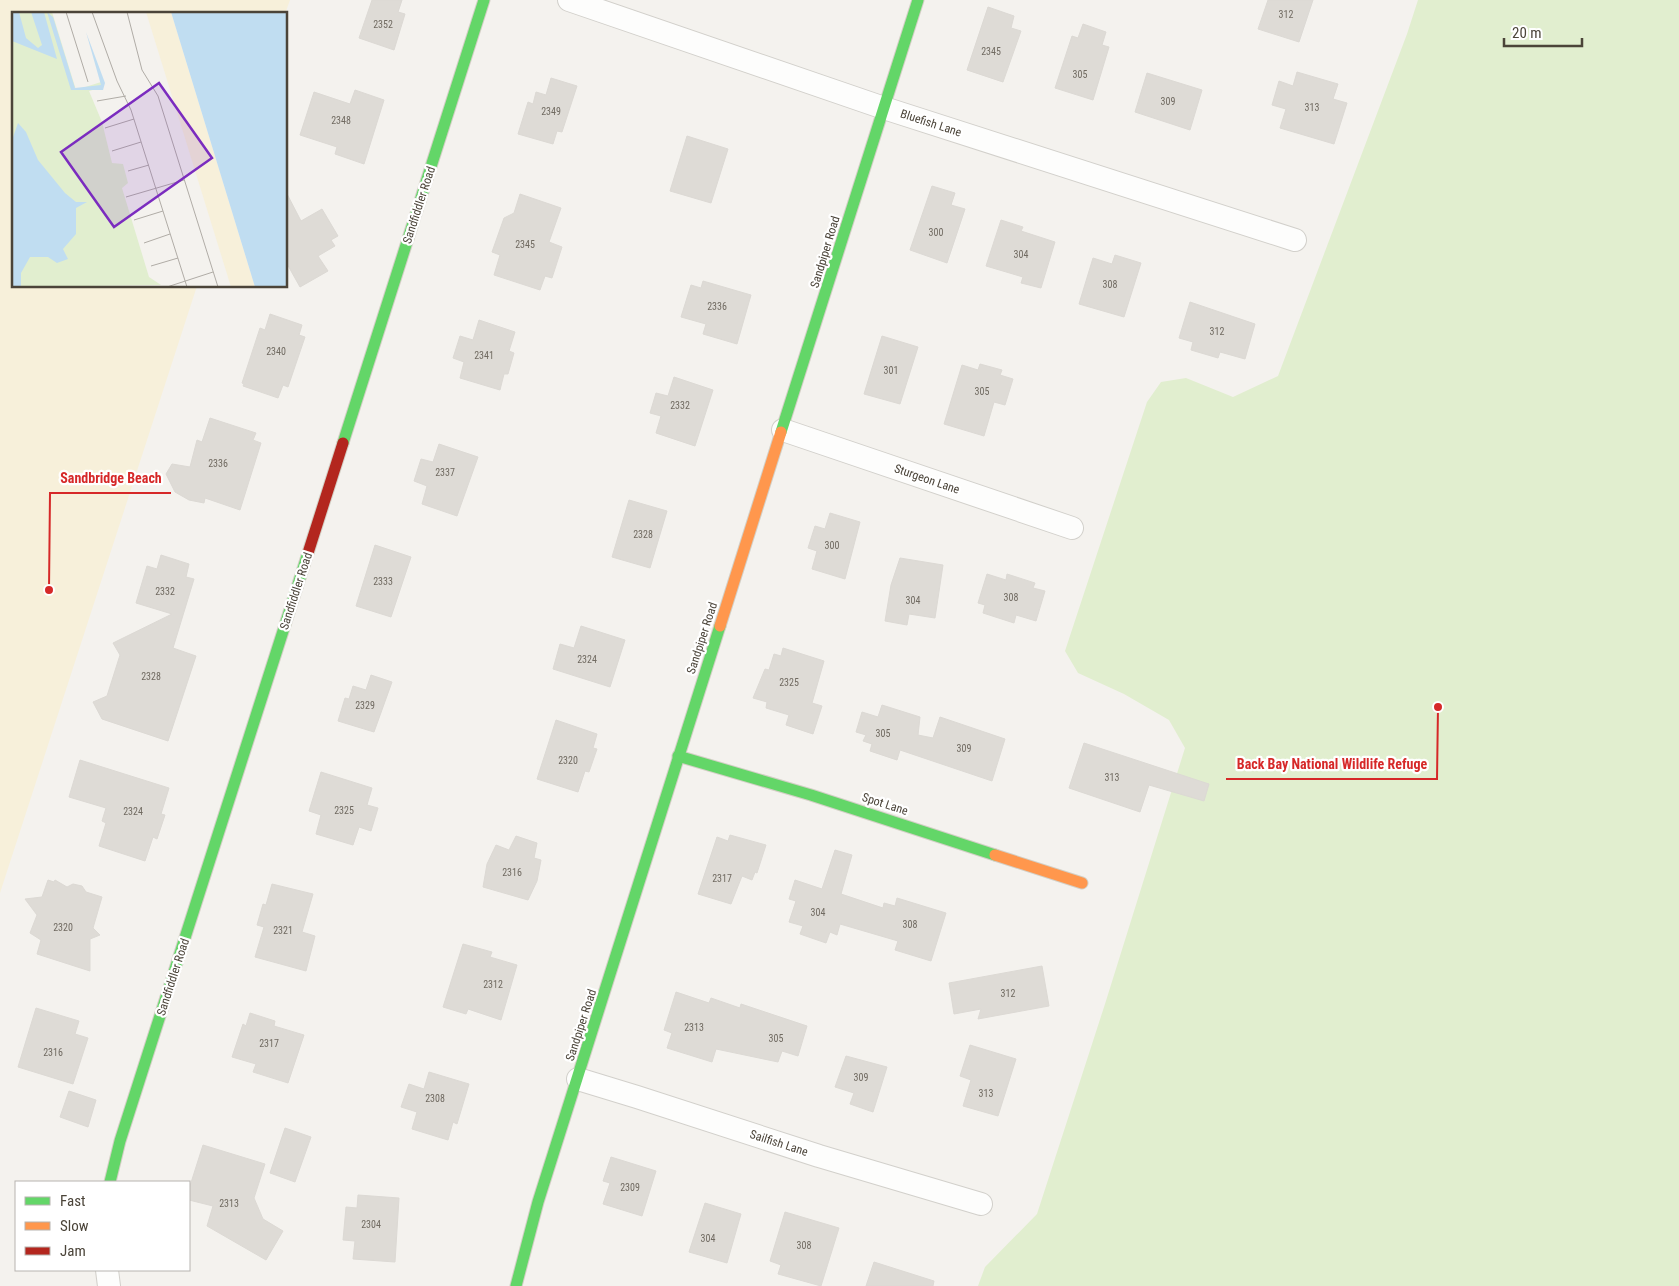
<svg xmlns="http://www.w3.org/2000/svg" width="1679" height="1286" font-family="'Roboto Condensed',sans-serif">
<rect width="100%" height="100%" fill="#f4f2ee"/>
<!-- green -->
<path fill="#e1eecf" d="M1418,0h261v1286h-701l7,-19 52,-53 68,-210 80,-256 -16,-28 -45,-26 -46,-21 -13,-22 82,-249 14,-20 25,-4 47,19 45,-21 129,-342z"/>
<!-- sand -->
<path fill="#f7f0da" d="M0,0h290l-5,14h-271v272h183l-197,607z"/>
<!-- building -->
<g fill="#dedbd6" stroke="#dcd9d4">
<path d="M372,0h30l-4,12 7,2 -11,36 -35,-12z"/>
<path d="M1268,0h45l-14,42 -41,-13z"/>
<path d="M988,7l26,9 -3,12 10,3 -18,51 -36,-12z"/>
<path d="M1083,24l23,8 -4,13 7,2 -16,53 -38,-12 17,-52 6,2z"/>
<path d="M1297,72l41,12 -5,15 14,4 -13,41 -54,-16 6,-19 -14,-4 7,-24 14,5z"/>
<path d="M1147,73l55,17 -12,40 -55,-18z"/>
<path d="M551,78l26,8 -15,46 -5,-1 -4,13 -35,-10 10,-32 5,2 3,-12 10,3z"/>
<path d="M355,90l29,10 -20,64 -29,-10 2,-7 -37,-12 14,-43 36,12z"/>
<path d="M687,136l41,13 -17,54 -41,-12z"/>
<path d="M932,186l23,7 -4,12 14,4 -18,54 -37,-13z"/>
<path d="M286,192l15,29 21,-12 16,27 -7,4 4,6 -17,10 10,15 -28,16 -14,-25z"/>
<path d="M520,194l41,14 -12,34 13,5 -10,31 -7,-2 -5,14 -46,-15 6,-20 -8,-3 12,-34 10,-5z"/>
<path d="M1001,220l22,7 -2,4 34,11 -14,46 -20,-5 2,-6 -37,-11z"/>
<path d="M1115,255l26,8 -17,54 -45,-13 14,-46 19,6z"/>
<path d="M703,281l48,14 -14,49 -34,-10 3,-10 -25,-7 10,-32 10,3z"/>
<path d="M1190,302l65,22 -10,35 -25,-7 -2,6 -27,-8 2,-8 -14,-4z"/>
<path d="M270,314l32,11 -3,10 6,2 -17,50 -5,-2 -5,13 -35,-12 1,-2 -2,-1 18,-55 5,2z"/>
<path d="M479,320l36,12 -6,19 5,2 -6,21h-4l-4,16 -40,-12 4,-16 -11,-4 7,-22 13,4z"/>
<path d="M882,336l36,11 -18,57 -36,-10z"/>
<path d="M980,364l22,6 -2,5 13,4 -8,26 -11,-3 -10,34 -40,-12 18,-59 16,5z"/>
<path d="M674,377l39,13 -18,56 -39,-13 5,-17 -11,-3 6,-20 12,3z"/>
<path d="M210,418l46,15 -3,7 8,3 -21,67 -35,-12 -1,5 -15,-3 -14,-8 -9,-18 6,-10 18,3 7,-27 5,2z"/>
<path d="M439,444l39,13 -21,59 -35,-12 5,-18 -13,-5 7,-22 12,3z"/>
<path d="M629,500l38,11 -17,57 -38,-11z"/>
<path d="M830,513l30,9 -15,57 -33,-10 5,-18 -9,-3 7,-22 10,3z"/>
<path d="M375,545l36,12 -20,60 -35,-11z"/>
<path d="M161,555l28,9 -3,13 8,2 -21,69 23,8 -28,85 -66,-22 -9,-17 14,-6 13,-41 -7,-12 59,-29 -36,-11 11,-37 10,3z"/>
<path d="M900,558l43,7 -8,53 -26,-4 -2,11 -22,-4 6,-36z"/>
<path d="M987,574l19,6 1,-6 28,9 -2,5 12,3 -9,30 -20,-6 -2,8 -31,-10 2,-8 -7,-2z"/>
<path d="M581,626l44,14 -15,47 -57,-18 7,-25 14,4z"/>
<path d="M783,648l41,13 -12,42 10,3 -9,28 -27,-9 3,-10 -23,-7 1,-6 -14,-4 12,-29 4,1 5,-16 7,2z"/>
<path d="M371,675l21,7 -18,50 -36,-11 7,-23 4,1 4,-13 13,4z"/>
<path d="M882,705l38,12 -2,18 15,3 7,-21 65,22 -13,42 -92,-31 -3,10 -27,-9 2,-7 -9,-3 3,-6 -10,-3 6,-20 16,5z"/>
<path d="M556,720l41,14 -4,14 4,1 -8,23 -4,-1 -7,21 -41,-13z"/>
<path d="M1084,743l125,41 -5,17 -55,-16 -9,27 -71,-24z"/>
<path d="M80,760l89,28 -8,26 4,1 -8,24 -4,-2 -8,24 -46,-15 7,-23 -4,-2 4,-13 -37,-11z"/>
<path d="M321,772l51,16 -5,17 11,3 -7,23 -12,-4 -6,18 -37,-11 5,-19 -12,-4z"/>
<path d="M730,835l36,10 -9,28 -2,-1 -3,8 -10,-4 -11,28 -33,-10 19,-57 11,4z"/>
<path d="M516,836l21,7 -3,15 7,2 -4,21 -9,19 -45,-13 4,-23 9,-19 13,5z"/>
<path d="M835,850l17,5 -11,39 42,14 1,-5 11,3 2,-8 49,15 -15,48 -36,-11 3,-9 -58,-17 -3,11 -7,-3 -4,11 -26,-9 3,-8 -14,-4 7,-21 -7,-2 6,-19 27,9z"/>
<path d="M48,880l6,2 1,-2 12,7 6,-3 9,2 4,6 16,5 -9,31 7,7 -10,4v32l-53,-17 4,-14 -11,-7 7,-18 -12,-16 17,-2z"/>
<path d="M272,884l41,10 -11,38 13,4 -9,35 -51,-14 9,-30 -7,-2 6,-21 3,1z"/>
<path d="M463,944l29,8 -2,5 27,8 -16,55 -33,-11 -2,5 -23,-7z"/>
<path d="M1042,966l7,40 -71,13 3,-10 -27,5 -5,-31z"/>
<path d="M676,992l33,11 2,-5 29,10 1,-4 66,22 -9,30 -16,-5 -4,11 -62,-13 -4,13 -45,-14 5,-15 -8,-3z"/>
<path d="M36,1008l43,13 -4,13 13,4 -15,46 -55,-17z"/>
<path d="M250,1013l25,8 -1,5 30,9 -16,48 -35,-11 3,-8 -24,-7 11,-33 3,2z"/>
<path d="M970,1045l46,14 -18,57 -35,-10 8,-26 -11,-4z"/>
<path d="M846,1056l41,11 -14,45 -23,-8 4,-11 -19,-6z"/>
<path d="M429,1072l40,12 -12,40 -4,-2 -5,18 -36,-11 5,-17 -16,-5 8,-23 15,5z"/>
<path d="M69,1091l27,9 -8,27 -28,-10z"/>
<path d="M285,1128l26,9 -16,45 -25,-9z"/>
<path d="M203,1145l62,19 -11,34 9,21 20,12 -17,29 -59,-34 6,-20 -24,-6v-11z"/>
<path d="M611,1157l45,14 -14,45 -39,-12 7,-21 -7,-2z"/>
<path d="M358,1195l41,3 -4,64 -42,-3 2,-18 -12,-1 3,-33 11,1z"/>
<path d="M705,1203l36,11 -14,49 -38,-11z"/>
<path d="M785,1212l54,16 -18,58 -43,-12 3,-9 -11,-4z"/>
<path d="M874,1262l60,19 -1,5h-67z"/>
</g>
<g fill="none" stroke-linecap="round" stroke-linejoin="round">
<defs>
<g id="street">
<path d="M569,0l315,108 411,132"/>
<path d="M783,430l289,98"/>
<path d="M578,1079l59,18 182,59 162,48"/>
<path d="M107,1270l2,16"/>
</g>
<g id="fast">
<path d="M781,432l137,-432"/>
<path d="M343,443l141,-443"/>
<path d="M678,756l133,39 184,60"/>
<path d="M110,1182l10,-41 188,-588"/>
<path d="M516,1286l22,-84 182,-576"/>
</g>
<g id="slow">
<path d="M720,626l61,-194"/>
<path d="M995,855l87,28"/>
</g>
<path id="jam" d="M308,553l35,-110"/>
</defs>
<!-- street casing -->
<use href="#street" stroke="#d2d0cb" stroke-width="24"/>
<!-- fast casing -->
<use href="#fast" stroke="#d3cfc5" stroke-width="13"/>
<!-- slow casing -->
<use href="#slow" stroke="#d3cfc5" stroke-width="13"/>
<!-- jam casing -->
<use href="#jam" stroke="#d3cfc5" stroke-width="13"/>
<!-- street -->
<use href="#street" stroke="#fdfdfc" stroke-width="22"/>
<!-- fast -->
<use href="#fast" stroke="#63d668" stroke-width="11"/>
<!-- slow -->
<use href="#slow" stroke="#ff974d" stroke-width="11"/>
<!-- jam -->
<use href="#jam" stroke="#b3261e" stroke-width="11"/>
</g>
<g text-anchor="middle" stroke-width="4.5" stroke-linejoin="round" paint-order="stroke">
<!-- number labels -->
<g font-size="10" fill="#706a61">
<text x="1286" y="18">312</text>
<text x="383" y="28">2352</text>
<text x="991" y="55">2345</text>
<text x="1080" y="78">305</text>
<text x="1168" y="105">309</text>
<text x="1312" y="111">313</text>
<text x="551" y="115">2349</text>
<text x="341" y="124">2348</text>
<text x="936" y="236">300</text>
<text x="525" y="248">2345</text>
<text x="1021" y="258">304</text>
<text x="1110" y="288">308</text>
<text x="717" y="310">2336</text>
<text x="1217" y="335">312</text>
<text x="276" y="355">2340</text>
<text x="484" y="359">2341</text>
<text x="891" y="374">301</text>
<text x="982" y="395">305</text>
<text x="680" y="409">2332</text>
<text x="218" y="467">2336</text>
<text x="445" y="476">2337</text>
<text x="643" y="538">2328</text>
<text x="832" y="549">300</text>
<text x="383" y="585">2333</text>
<text x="165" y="595">2332</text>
<text x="1011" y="601">308</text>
<text x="913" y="604">304</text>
<text x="587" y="663">2324</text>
<text x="151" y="680">2328</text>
<text x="789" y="686">2325</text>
<text x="365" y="709">2329</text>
<text x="883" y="737">305</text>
<text x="964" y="752">309</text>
<text x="568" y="764">2320</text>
<text x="1112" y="781">313</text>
<text x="344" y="814">2325</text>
<text x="133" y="815">2324</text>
<text x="512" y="876">2316</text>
<text x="722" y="882">2317</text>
<text x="818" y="916">304</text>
<text x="910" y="928">308</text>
<text x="63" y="931">2320</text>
<text x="283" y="934">2321</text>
<text x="493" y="988">2312</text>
<text x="1008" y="997">312</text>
<text x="694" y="1031">2313</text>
<text x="776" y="1042">305</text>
<text x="269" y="1047">2317</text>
<text x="53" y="1056">2316</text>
<text x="861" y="1081">309</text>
<text x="986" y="1097">313</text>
<text x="435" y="1102">2308</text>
<text x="630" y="1191">2309</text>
<text x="229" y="1207">2313</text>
<text x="371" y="1228">2304</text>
<text x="708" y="1242">304</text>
<text x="804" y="1249">308</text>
</g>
<!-- street labels -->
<g font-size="12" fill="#4b4439" stroke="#fff">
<text transform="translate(931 123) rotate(18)" y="4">Bluefish Lane</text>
<text transform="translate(419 205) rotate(-72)" y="4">Sandfiddler Road</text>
<text transform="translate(825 252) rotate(-73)" y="4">Sandpiper Road</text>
<text transform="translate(927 479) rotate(19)" y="4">Sturgeon Lane</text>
<text transform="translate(296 591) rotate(-72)" y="4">Sandfiddler Road</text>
<text transform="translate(702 638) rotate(-72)" y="4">Sandpiper Road</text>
<text transform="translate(885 804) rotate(18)" y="4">Spot Lane</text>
<text transform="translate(173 977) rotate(-72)" y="4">Sandfiddler Road</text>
<text transform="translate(581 1025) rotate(-72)" y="4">Sandpiper Road</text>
<text transform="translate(779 1143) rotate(18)" y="4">Sailfish Lane</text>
</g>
</g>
<!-- overview -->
<g transform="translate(12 12)">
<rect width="275" height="275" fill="#f4f2ee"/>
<path d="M0,0h40l24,78 25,-8 2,5 -14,4 13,31 10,41 11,1 5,19 -6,5 27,89 12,8 -149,2z" fill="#e1eecf"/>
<path d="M134,0h25l84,275h-24z" fill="#f7f0da"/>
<path d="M0,0h7l7,26 12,10 4,-3 -11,-33h13l13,47 -45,-18zM35,0l6,5 22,71 26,-3 -15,-53 19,51 -2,7h-32zM159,0h116v275h-32zM6,111l8,9 12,28 27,33 11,9h11l-11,6v26l-13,15 5,10 -11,4 -9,-6h-18l-9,16v14h-9v-147z" fill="#c0ddf1"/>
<path fill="none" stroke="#b0aca6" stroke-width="1" d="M54,0l22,70M80,0l25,69 14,29 56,177M115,0l15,58 16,26 60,191M85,89l29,-5M93,116l29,-9M100,139l29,-9M116,159l21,-6M114,185l58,-17M122,208l29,-9M132,231l26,-9M139,254l27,-8M155,275l46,-15"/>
<path fill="#7b2cbf" fill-opacity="0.15" stroke="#7b2cbf" stroke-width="2.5" d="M147,71l53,75 -98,69 -53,-75z"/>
<rect width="275" height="275" fill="none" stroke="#4b4439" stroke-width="2.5"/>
</g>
<!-- callouts -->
<path fill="none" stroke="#d62828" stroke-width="2" d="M49 590L50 493H171M1438 707L1437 779H1226"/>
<g fill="#d62828" stroke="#fff" stroke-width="2">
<circle cx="49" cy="590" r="5"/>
<circle cx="1438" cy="707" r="5"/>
</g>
<g font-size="14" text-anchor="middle" font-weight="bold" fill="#d62828" stroke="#fff" stroke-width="4.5" stroke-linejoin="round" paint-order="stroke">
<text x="111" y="483">Sandbridge Beach</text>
<text x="1332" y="769">Back Bay National Wildlife Refuge</text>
</g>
<!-- legend -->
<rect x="15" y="1181" width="175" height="90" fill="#ffffff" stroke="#b7b4b0"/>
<rect x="25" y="1197" width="25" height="8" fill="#63d668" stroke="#b7b4b0"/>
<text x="60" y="1206" font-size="15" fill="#4b4439">Fast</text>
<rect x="25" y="1222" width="25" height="8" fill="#ff974d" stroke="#b7b4b0"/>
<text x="60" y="1231" font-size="15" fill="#4b4439">Slow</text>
<rect x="25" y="1247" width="25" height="8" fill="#b3261e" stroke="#b7b4b0"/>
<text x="60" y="1256" font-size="15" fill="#4b4439">Jam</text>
<!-- scale -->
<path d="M1504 38v8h78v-8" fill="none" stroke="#4b4439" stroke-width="2.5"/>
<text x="1512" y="38" font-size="15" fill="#4b4439" stroke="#ffffff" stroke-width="4" paint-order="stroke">20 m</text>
</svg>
